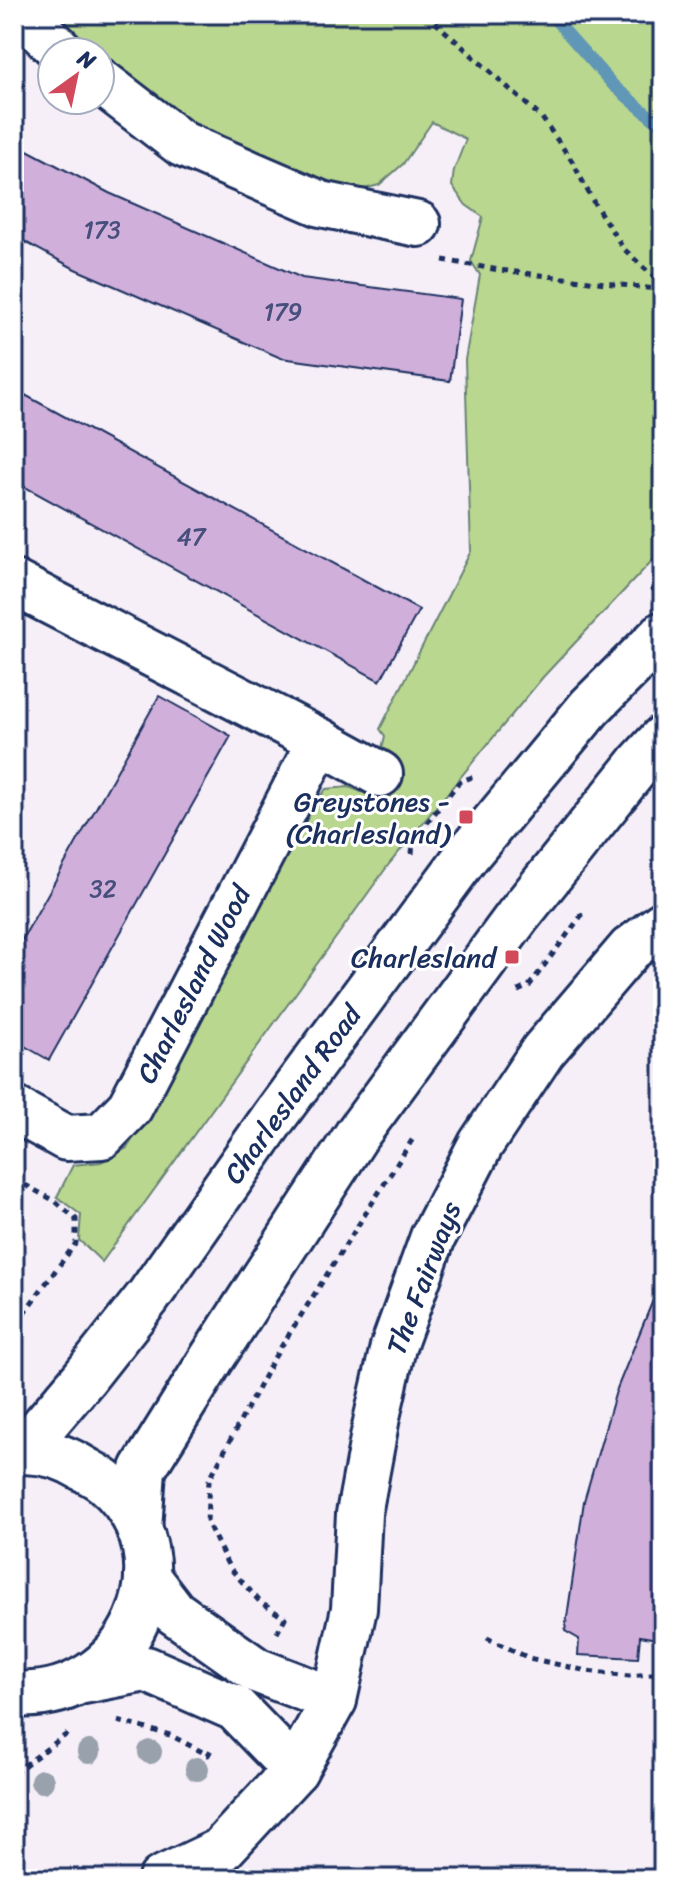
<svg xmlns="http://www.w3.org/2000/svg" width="677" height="1893" font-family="Sriracha,sans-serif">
<rect width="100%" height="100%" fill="#f6eff8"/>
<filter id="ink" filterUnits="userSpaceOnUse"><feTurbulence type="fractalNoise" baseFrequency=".0125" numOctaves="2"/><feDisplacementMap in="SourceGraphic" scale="16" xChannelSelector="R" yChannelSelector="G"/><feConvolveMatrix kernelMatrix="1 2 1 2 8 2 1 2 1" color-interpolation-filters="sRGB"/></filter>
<g filter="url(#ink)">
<!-- green -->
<path fill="#bad78f" stroke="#6a8376" stroke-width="2" d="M48,14h615v535l-120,128 -154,187 -287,398 -23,-22 2,-25 -24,-18 16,-32 28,-3 26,-14 23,-36 161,-302 15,-21 23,-2 33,13 18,-35 -19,-13 4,-16 -5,-7 91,-178 -6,-191 15,-85 -9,-14 12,-44 -17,-12 -14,-19 2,-16 12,-31 -34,-17 -29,42 -24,21 -30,8 -168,-70 -81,-61v-10h-12z"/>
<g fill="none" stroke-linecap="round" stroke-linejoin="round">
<!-- stream -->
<path stroke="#6196b6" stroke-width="12" d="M550,14l64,72 44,37 5,1"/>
</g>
<!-- building -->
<g fill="#d0b0db" stroke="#1b2f5e" stroke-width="2">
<path d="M14,143l95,50 193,85 159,21 -11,82 -169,-23 -206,-89 -61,-33z"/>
<path d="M14,389l405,221 -39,71 -366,-200z"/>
<path d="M159,696l72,40 -182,324 -35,-20v-86z"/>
<path d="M662,1278l1,362 -23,-4 -2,22 -60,-3 1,-16 -14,-8 19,-130 32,-110z"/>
</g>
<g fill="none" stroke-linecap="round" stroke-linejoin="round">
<defs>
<g id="street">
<path d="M23,14l39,38"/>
<path d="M100,81l82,63 139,60 97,20"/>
<path d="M14,583l306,158 60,33"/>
<path d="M14,1109l52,29 36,-2 28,-29 190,-366"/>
<path d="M147,1577l27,35 82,58 78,30"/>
<path d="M84,1681l62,-12 89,39 60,62"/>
<path d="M161,1879l59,-28 75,-81 39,-70 20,-91 5,-95 18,-97 16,-70 40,-110 48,-93 62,-93 87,-102 33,-25"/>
</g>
<g id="secondary">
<path d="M22,1451l62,-73 64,-81 126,-180 194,-263 122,-147 73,-73"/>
<path d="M14,1452c25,-3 49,4 70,17 7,4 15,8 21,13 90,76 25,221 -91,212"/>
<path d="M139,1530l4,-61 69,-111 146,-225 159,-216 123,-154 23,-25"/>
</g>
</defs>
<!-- street casing -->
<use href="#street" stroke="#1b2f5e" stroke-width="50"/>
<!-- secondary casing -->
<use href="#secondary" stroke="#1b2f5e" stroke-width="50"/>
<!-- path -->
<g stroke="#1b2f5e" stroke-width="5" stroke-dasharray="6 6" stroke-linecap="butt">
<path d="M426,14l116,104 30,43 22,42 29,45 40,38"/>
<path d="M443,260l56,10 164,20"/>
<path d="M652,591l11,-12"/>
<path d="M412,854l1,-13 46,-59 16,-6"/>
<path d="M518,991l11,-5 52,-70 -2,-7"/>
<path d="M14,1179l41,22 21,18v24l-62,83"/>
<path d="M277,1633l8,-15 -24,-15 -32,-36 -22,-45 2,-42 65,-122 140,-221"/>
<path d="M487,1638l42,20 58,13 42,5 34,-3"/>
<path d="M118,1721l52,14 38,20 5,-9"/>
<path d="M14,1773l53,-39"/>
</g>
<!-- street -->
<use href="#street" stroke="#fff" stroke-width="44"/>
<!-- secondary -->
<use href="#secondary" stroke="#fff" stroke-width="44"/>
</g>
<!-- trees -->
<g fill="#98a1ac">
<circle cx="89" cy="1752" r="12"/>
<circle cx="150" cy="1752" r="12"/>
<circle cx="197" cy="1769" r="12"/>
<circle cx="42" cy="1781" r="12"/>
</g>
</g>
<!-- markers -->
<g fill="#d1495b" stroke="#fff" stroke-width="3">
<rect x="458" y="809" width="16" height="16" rx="4"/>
<rect x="504" y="949" width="16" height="16" rx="4"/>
</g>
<g text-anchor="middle" stroke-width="6" stroke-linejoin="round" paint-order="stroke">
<!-- number labels -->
<g font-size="24" fill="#484f7d">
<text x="102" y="238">173</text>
<text x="283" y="320">179</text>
<text x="191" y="545">47</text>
<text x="103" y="897">32</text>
</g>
<!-- poi labels -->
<g font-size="28" fill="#1b2f5e" stroke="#fff" text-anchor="end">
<text x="450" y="811">Greystones -<tspan x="450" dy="32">(Charlesland)</tspan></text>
<text x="496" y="967">Charlesland</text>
</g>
<!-- street labels -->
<g font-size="28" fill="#1b2f5e" stroke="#fff">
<text transform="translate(193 984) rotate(-63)" y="10">Charlesland Wood</text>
<text transform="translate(292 1094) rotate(-54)" y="10">Charlesland Road</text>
<text transform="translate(423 1278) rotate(-69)" y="10">The Fairways</text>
</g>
</g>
<!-- margin -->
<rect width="677" height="1893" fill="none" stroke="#fff" stroke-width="48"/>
<rect x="24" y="24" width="629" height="1845" fill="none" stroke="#1b2f5e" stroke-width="3" filter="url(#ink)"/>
<!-- north arrow -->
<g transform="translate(76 76) rotate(33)"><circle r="38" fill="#ffffff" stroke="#a4acbf" stroke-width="2"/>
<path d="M0-6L14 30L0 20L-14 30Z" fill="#d1495b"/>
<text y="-12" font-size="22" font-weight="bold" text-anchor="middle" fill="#1b2f5e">N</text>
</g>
</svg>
